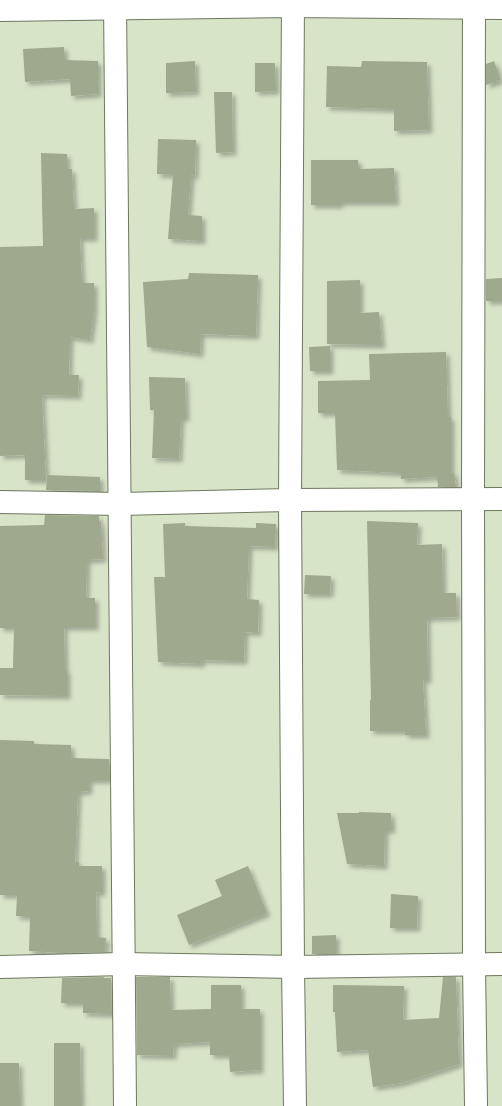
<svg xmlns="http://www.w3.org/2000/svg" width="502" height="1106" font-family="Poppins,sans-serif">
<defs>
<filter id="shadow"><feDropShadow dx="3.5" dy="3.5" stdDeviation="2" flood-color="#0004"/></filter>
</defs>
<rect width="100%" height="100%" fill="#d8e4c8"/>
<!-- building -->
<g fill="#9ea98e" filter="url(#shadow)">
<path d="M64,47l1,13 33,1v33l-27,2 -1,-17 -45,3 -2,-33z"/>
<path d="M195,61l1,31 -30,1v-30z"/>
<path d="M362,61l65,1 2,68 -35,1v-22l-68,-2 1,-41 34,1z"/>
<path d="M494,61l7,19 -15,5v-21z"/>
<path d="M255,63h20l1,28 -21,1z"/>
<path d="M214,92h18l1,60 -17,1z"/>
<path d="M158,139l38,1 -1,36 -4,-1 -3,40 14,1v25l-34,-2 5,-64 -16,-1z"/>
<path d="M41,153l26,1v15h5l2,40 20,-1v30h-14l2,45h12v27l-4,30 -20,-3 -1,38h10l-1,21 -36,-1 4,85h-21v-25l-25,1v-209l43,-1z"/>
<path d="M311,160h47l1,9 35,-1 2,34h-56v3h-29z"/>
<path d="M189,273l69,2 -2,61 -55,-2 -1,20 -53,-7 -4,-65 45,-3z"/>
<path d="M502,278v23h-16v-22z"/>
<path d="M360,280v33l19,-1 3,33 -55,-1v-63z"/>
<path d="M330,346v25h-20l-1,-24z"/>
<path d="M446,352l2,65h3v56l3,-1 2,15h-18l-1,-10 -36,2v-6l-64,-3 -2,-57h-17v-32l52,-1 -1,-26z"/>
<path d="M149,377l36,1 1,40h-5l-2,41 -27,-1 2,-48h-4z"/>
<path d="M47,475l53,2v14l-54,-1z"/>
<path d="M45,515l54,1v6h2l2,37 -16,1 -1,38h9v29h-31l1,43h2v26l-67,-1v-27h13l1,-40h-14v-102l44,-1z"/>
<path d="M367,521l51,2 -1,22 25,-1 1,49h13l1,24 -30,1 1,62h-5l3,55h-21v-4h-35v-31h1z"/>
<path d="M185,523v3l71,2v-5l20,1 -1,23 -26,-1 -2,53 12,1 -1,33 -13,-1 -1,29 -42,-1 -1,4 -43,-2 -4,-85h11l-2,-53z"/>
<path d="M305,575l26,1 -1,18h-26z"/>
<path d="M0,740l34,1v3l37,1v13l38,1 1,21h-21v11l-11,1 -3,70h4v4h23v27l-6,-1 1,45 9,1 -1,14 -42,1 -34,-2 1,-34 -14,-1 1,-21h-17z"/>
<path d="M359,812l32,1 1,17h-7l-1,36 -37,-2 -10,-51h22z"/>
<path d="M248,866l19,47 -78,32 -12,-30 45,-19 -7,-16z"/>
<path d="M391,894l27,2 -1,32h-27z"/>
<path d="M336,935v19h-24v-18z"/>
<path d="M104,977v1h7l1,36 -29,-1v-10h-22l1,-25z"/>
<path d="M136,977h34l1,33 40,-1v-24h30v24h19v61l-30,2 -1,-17h-19v-13l-36,2 -1,12 -36,-1z"/>
<path d="M443,977h13l3,87 -57,19 -29,4 -5,-37 -31,2 -2,-40h-2v-27l71,1 -1,34 36,-2z"/>
<path d="M54,1043h26l1,63h-27z"/>
<path d="M0,1063h19l1,43h-20z"/>
</g>
<g fill="none" stroke-linecap="round" stroke-linejoin="round">
<defs>
<g id="street">
<path d="M115,0l10,1106"/>
<path d="M293,0l-3,500 3,467 2,139"/>
<path d="M474,0l-1,500 1,464 2,142"/>
<path d="M0,10l293,-4 209,2"/>
<path d="M0,502l120,2 170,-4 212,-1"/>
<path d="M0,967l123,-3 170,3 209,-3"/>
</g>
</defs>
<!-- street casing -->
<use href="#street" stroke="#6e785f" stroke-width="24"/>
<!-- street -->
<use href="#street" stroke="#fff" stroke-width="22"/>
</g>
</svg>
